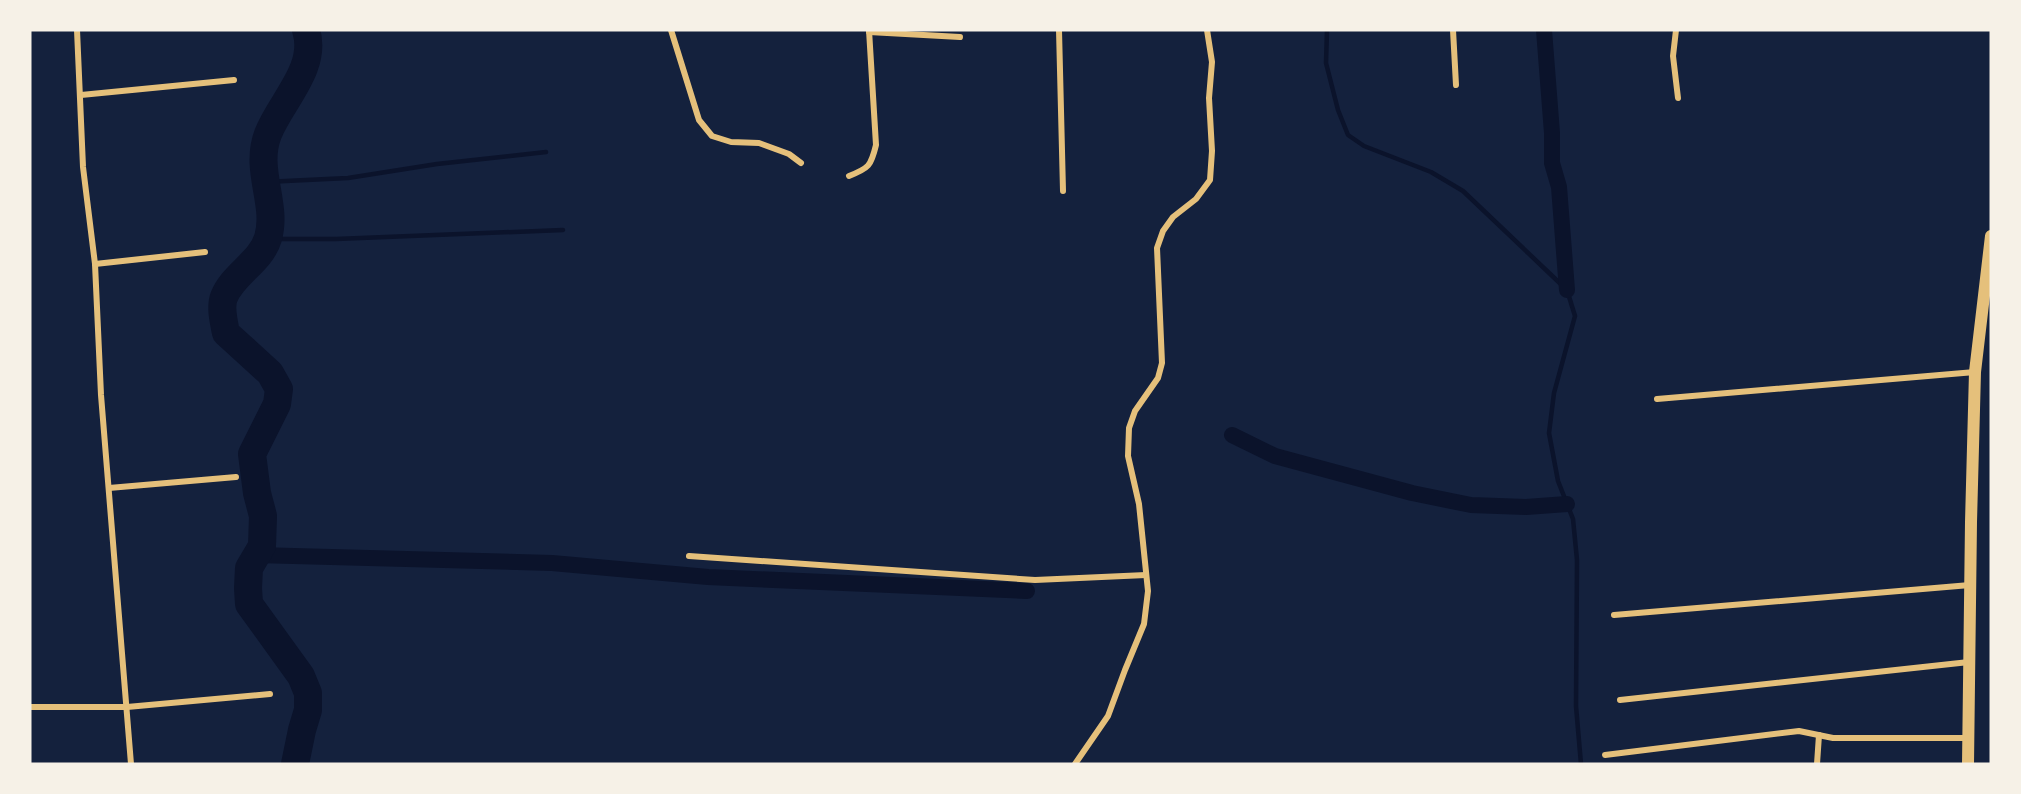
<svg xmlns="http://www.w3.org/2000/svg" width="2021" height="794" font-family="Cabin,sans-serif">
<rect width="100%" height="100%" fill="#14213d"/>
<g fill="none" stroke-linecap="round" stroke-linejoin="round">
<!-- stream -->
<g stroke="#0b132b" stroke-width="4.5">
<path d="M1327,30l-1,33 12,47 10,25 16,11 67,26 32,19 104,99 8,26 -21,77 -5,40 9,48 15,38 4,41 -1,146 5,58"/>
<path d="M265,182l83,-4 89,-14 109,-12"/>
<path d="M268,239h68l227,-9"/>
</g>
<!-- canal -->
<g stroke="#0b132b" stroke-width="16">
<path d="M1544,30l8,103v30l7,24 8,103"/>
<path d="M1232,435l43,21 137,37 59,12 55,2 41,-3"/>
<path d="M256,555l296,8 156,14 319,14"/>
</g>
<!-- river -->
<path stroke="#0b132b" stroke-width="28" d="M295,764l7,-34 6,-20v-17l-7,-17 -52,-72 -1,-16 1,-20 13,-22 1,-30 -6,-23 -5,-39 25,-50 2,-15 -9,-16 -44,-40c-2,-10 -6,-26 -2,-36 9,-23 37,-35 44,-59 10,-34 -14,-68 0,-104 13,-33 50,-66 38,-104"/>
<!-- minor -->
<g stroke="#e5c07b" stroke-width="6">
<path d="M77,30l6,137 12,97 6,131 30,369"/>
<path d="M671,30l28,90 13,16 19,6 28,1 30,11 12,9"/>
<path d="M1059,30l4,161"/>
<path d="M1453,30l3,55"/>
<path d="M1676,30l-3,26 5,42"/>
<path d="M869,32l91,5"/>
<path d="M81,95l153,-15"/>
<path d="M849,176c20,-8 22,-10 27,-31l-7,-115"/>
<path d="M95,264l110,-12"/>
<path d="M1657,399l318,-27"/>
<path d="M109,488l127,-11"/>
<path d="M689,556l346,24 111,-5"/>
<path d="M1614,615l356,-30"/>
<path d="M1620,700l349,-38"/>
<path d="M30,707h97l143,-13"/>
<path d="M1605,755l194,-24 34,7h135"/>
<path d="M1075,764l33,-48 17,-46 19,-46 4,-33 -9,-87 -11,-48 1,-28 6,-17 23,-33 4,-15 -5,-115 6,-17 10,-14 23,-18 14,-19 2,-29 -3,-53 3,-36 -5,-32"/>
<path d="M1817,764l2,-29"/>
</g>
<!-- secondary -->
<path stroke="#e5c07b" stroke-width="12" d="M1968,764l3,-242 4,-150 16,-136"/>
</g>
<!-- border -->
<rect width="2021" height="794" fill="none" stroke="#f6f1e7" stroke-width="63"/>
</svg>
